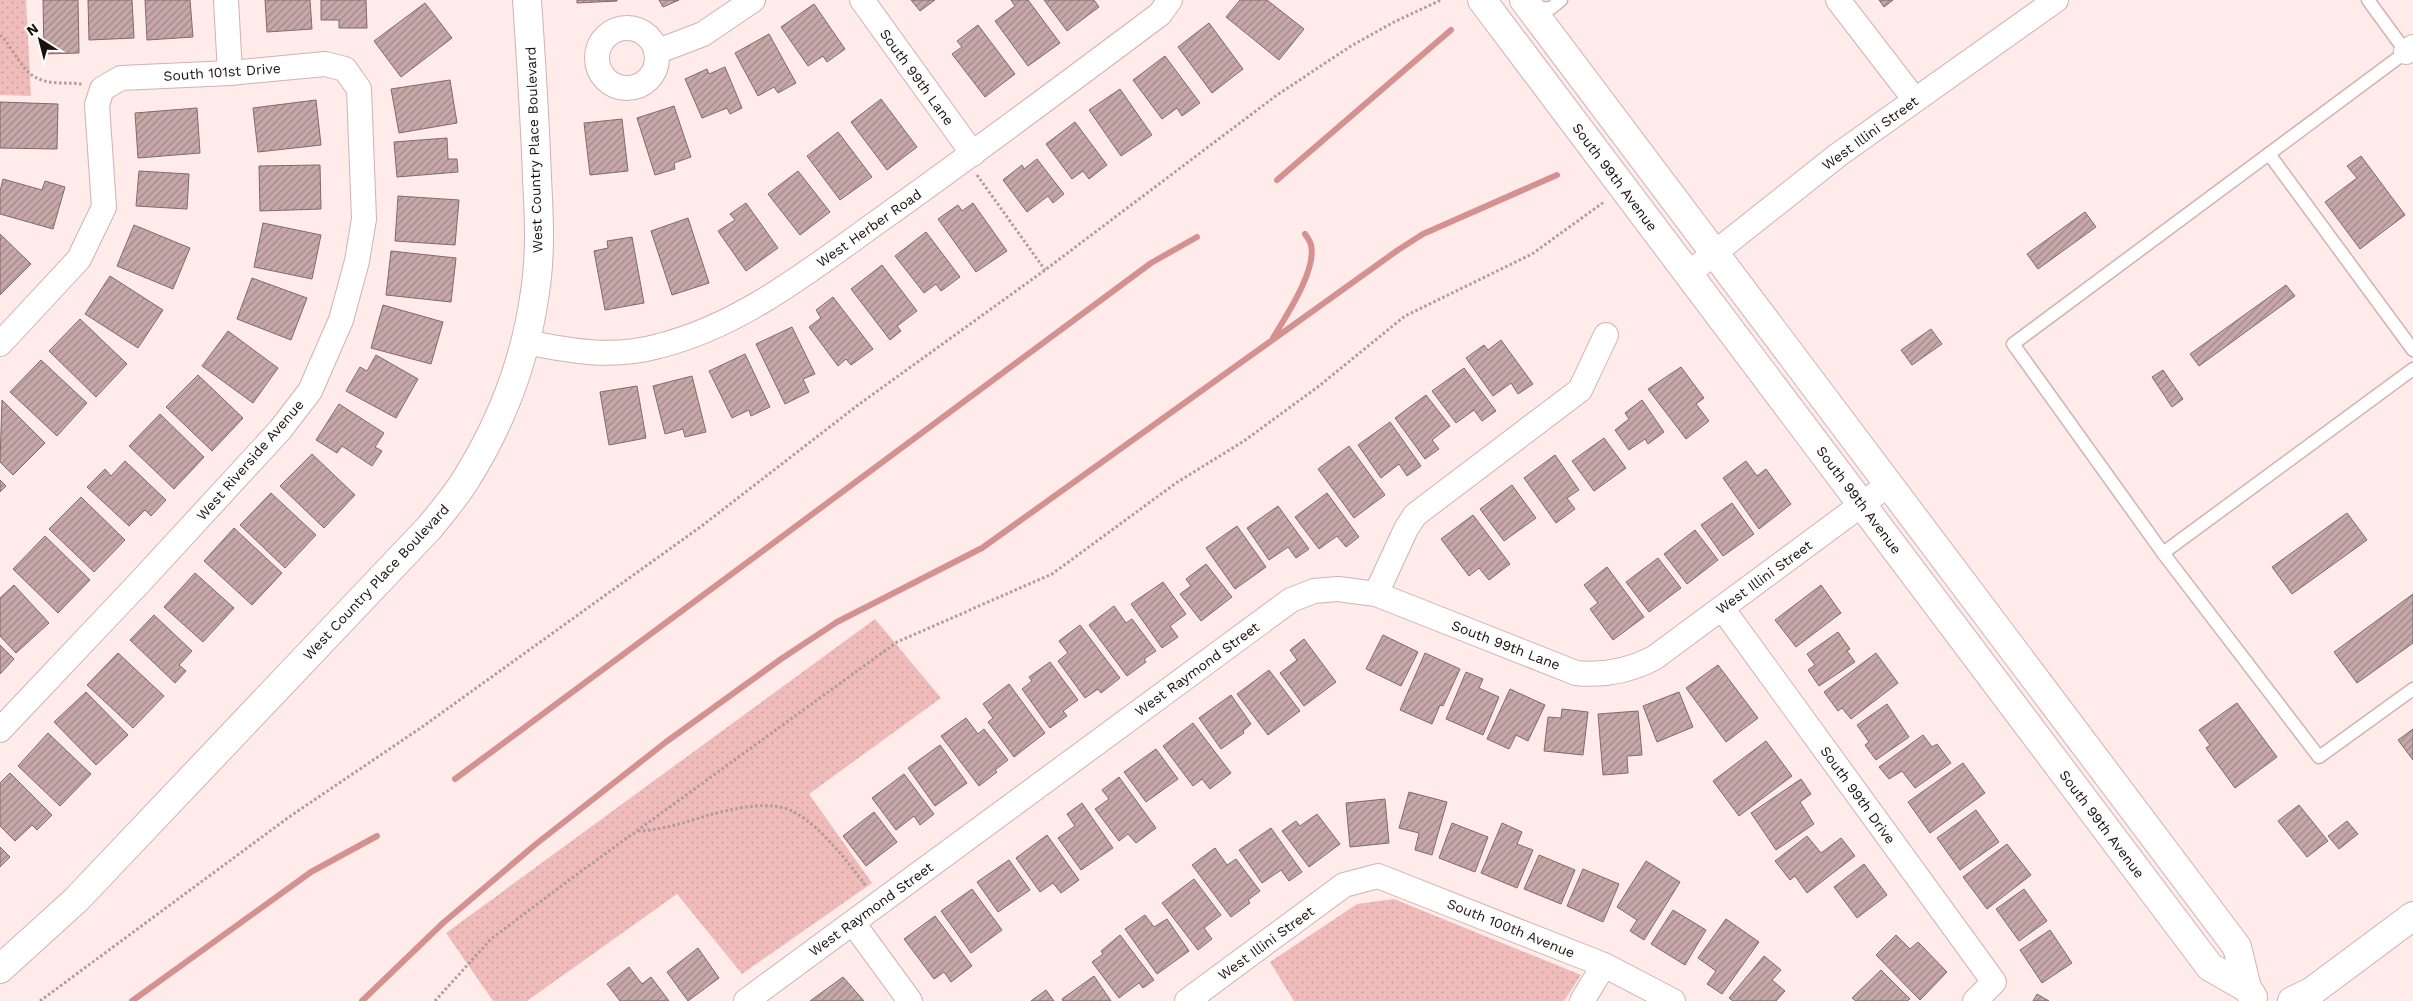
<svg xmlns="http://www.w3.org/2000/svg" width="2413" height="1001" font-family="'Work Sans',sans-serif">
<defs>
<pattern id="park-dots" width="8" height="8" patternUnits="userSpaceOnUse" patternTransform="scale(1.25)"><rect width="8" height="8" fill="#f0bcbb"/><path d="M2 2h.1M6 6h.1" fill="none" stroke="#cda1a0" stroke-width="1.8" stroke-linecap="round"/></pattern>
<pattern id="building-hatch" width="6" height="6" patternUnits="userSpaceOnUse" patternTransform="scale(1.25)"><rect width="6" height="6" fill="#c5a8a7"/><path d="M-1 1l2-2M0 6l6-6M5 7l2-2" fill="none" stroke="#9f8787"/></pattern>
</defs>
<rect width="100%" height="100%" fill="#feebea"/>
<!-- park -->
<g fill="url(#park-dots)">
<path d="M0,0h26l5,96 -31,-1z"/>
<path d="M875,619l66,79 -132,96 63,89 -130,91 -65,-80 -150,107h-34l-47,-68z"/>
<path d="M1394,899l187,76 -17,26h-270l-24,-39 87,-58z"/>
</g>
<g fill="none" stroke-linecap="round" stroke-linejoin="round">
<!-- stream -->
<g stroke="#d49190" stroke-width="6">
<path d="M1277,180l174,-150"/>
<path d="M1273,338c13,-22 44,-68 38,-93 -1,-4 -4,-8 -6,-11"/>
<path d="M455,779l696,-516 46,-26"/>
<path d="M132,1001l179,-129 66,-36"/>
<path d="M362,1001l81,-78 93,-79 130,-102 115,-83 56,-37 145,-74 416,-298 25,-16 134,-59"/>
</g>
</g>
<!-- building -->
<g fill="url(#building-hatch)" stroke="#846968">
<path d="M43,0h35l1,53 -35,1z"/>
<path d="M88,0h44l2,38 -45,2z"/>
<path d="M145,0h45l3,37 -46,3z"/>
<path d="M265,0h45l2,29 -45,3z"/>
<path d="M321,0h45l1,28h-28v-8h-18z"/>
<path d="M577,0h40v1l-40,2z"/>
<path d="M659,0h20l-16,7z"/>
<path d="M911,0h24l-15,11z"/>
<path d="M1011,0h17l32,43 -32,23 -33,-45 20,-15z"/>
<path d="M1044,0h50l5,7 -32,24z"/>
<path d="M1240,0h27l37,29 -25,31 -53,-43z"/>
<path d="M1879,0h14l-9,7z"/>
<path d="M425,3l27,35 -51,39 -27,-36z"/>
<path d="M814,4l31,45 -18,13 -4,-6 -15,10 -27,-39z"/>
<path d="M1209,23l34,46 -31,24 -34,-46z"/>
<path d="M978,25l37,49 -30,23 -33,-43 10,-7 -5,-6z"/>
<path d="M769,34l27,49 -18,10 -4,-6 -16,9 -23,-43z"/>
<path d="M1165,56l35,47 -18,13 -5,-8 -15,11 -29,-39z"/>
<path d="M725,67l17,41 -12,6 -3,-6 -25,10 -17,-39 22,-10 2,5z"/>
<path d="M450,80l7,43 -58,10 -8,-44z"/>
<path d="M1120,89l32,46 -31,21 -32,-46z"/>
<path d="M881,99l36,48 -30,23 -36,-48z"/>
<path d="M316,100l5,45 -63,7 -5,-44z"/>
<path d="M0,102l58,2 -1,45 -57,-1z"/>
<path d="M674,106l17,51 -17,6 1,6 -20,6 -18,-57z"/>
<path d="M197,108l3,45 -62,5 -3,-45z"/>
<path d="M622,119l6,52 -38,4 -6,-52z"/>
<path d="M1075,122l32,43 -18,14 -6,-8 -11,8 -26,-35z"/>
<path d="M838,132l34,45 -32,23 -33,-44z"/>
<path d="M447,138l1,21h9l1,13 -61,5 -3,-35z"/>
<path d="M2361,156l44,59 -45,34 -35,-47 32,-24 -10,-12z"/>
<path d="M1037,159l27,35 -11,9 -5,-7 -21,16 -24,-32 19,-15 2,4z"/>
<path d="M320,165l1,44 -61,2 -1,-45z"/>
<path d="M139,171l50,3 -2,35 -51,-3z"/>
<path d="M798,171l32,41 -30,23 -32,-41z"/>
<path d="M3,179l39,11 3,-9 20,6 -12,42 -53,-15v-23z"/>
<path d="M398,196l61,4 -4,45 -60,-4z"/>
<path d="M746,203l32,45 -32,23 -28,-40 17,-11 -5,-6z"/>
<path d="M973,203l34,48 -31,21 -38,-53 20,-14 4,6z"/>
<path d="M2085,212l11,15 -58,42 -11,-15z"/>
<path d="M688,218l21,65 -37,12 -21,-64z"/>
<path d="M263,223l58,12 -9,44 -58,-12z"/>
<path d="M134,225l56,23 -17,41 -56,-23z"/>
<path d="M926,232l34,45 -19,14 -5,-7 -12,9 -29,-37z"/>
<path d="M0,234l31,30 -31,31z"/>
<path d="M632,237l12,66 -39,7 -11,-59 14,-3 -1,-7z"/>
<path d="M391,251l65,7 -5,44 -65,-7z"/>
<path d="M882,265l35,46 -20,15 4,5 -11,9 -39,-51z"/>
<path d="M110,276l53,34 -25,38 -53,-34z"/>
<path d="M252,278l55,20 -16,42 -54,-21z"/>
<path d="M2286,285l9,11 -96,70 -9,-12z"/>
<path d="M833,297l40,52 -22,16 -5,-6 -8,7 -29,-39 12,-9 -5,-8z"/>
<path d="M383,305l60,17 -12,42 -60,-16z"/>
<path d="M80,319l47,45 -31,33 -47,-46z"/>
<path d="M792,327l23,47 -12,5 6,13 -24,12 -29,-60z"/>
<path d="M1931,329l11,15 -30,21 -11,-15z"/>
<path d="M228,331l50,37 -25,35 -51,-37z"/>
<path d="M1501,340l32,44 -15,10 -7,-11 -18,13 -27,-38 18,-13 4,5z"/>
<path d="M745,354l25,53 -19,9 -2,-6 -17,8 -23,-47z"/>
<path d="M376,355l42,24 -22,39 -50,-27 14,-24 7,4z"/>
<path d="M41,360l46,43 -30,33 -47,-44z"/>
<path d="M1681,367l23,31 -8,6 13,17 -23,18 -38,-50z"/>
<path d="M1464,368l32,43 -14,10 -8,-11 -18,13 -24,-32z"/>
<path d="M2163,370l20,29 -11,8 -20,-30z"/>
<path d="M198,375l45,43 -31,33 -46,-44z"/>
<path d="M692,376l14,56 -21,5 -2,-8 -18,5 -12,-48z"/>
<path d="M637,386l9,52 -37,7 -9,-53z"/>
<path d="M1426,395l24,31 -18,14 7,9 -14,10 -30,-41z"/>
<path d="M2,400l43,43 -32,32 -13,-13z"/>
<path d="M1642,400l22,32 -16,12 -3,-5 -16,11 -14,-20 14,-11 -4,-6z"/>
<path d="M339,404l45,29 -9,14 7,4 -10,15 -30,-20 -5,7 -21,-13z"/>
<path d="M160,414l44,43 -30,32 -45,-43z"/>
<path d="M1390,422l31,44 -14,10 -8,-12 -18,14 -23,-33z"/>
<path d="M1604,438l22,30 -32,23 -22,-30z"/>
<path d="M1349,446l36,49 -31,23 -36,-49z"/>
<path d="M312,454l43,41 -31,33 -44,-42z"/>
<path d="M1555,455l24,35 -12,8 8,11 -19,14 -32,-45z"/>
<path d="M125,461l41,39 -15,16 -6,-6 -16,16 -42,-39 18,-18 6,7z"/>
<path d="M1746,461l11,15 9,-7 25,35 -32,25 -36,-51z"/>
<path d="M0,480l6,6 -6,6z"/>
<path d="M1512,485l24,33 -32,23 -24,-32z"/>
<path d="M271,493l45,42 -31,33 -45,-43z"/>
<path d="M1327,493l32,44 -13,10 -9,-11 -18,13 -24,-32z"/>
<path d="M81,497l44,43 -31,32 -45,-43z"/>
<path d="M1732,503l22,31 -31,22 -22,-31z"/>
<path d="M1278,506l31,43 -13,9 -8,-11 -19,13 -22,-32z"/>
<path d="M2347,513l20,27 -75,54 -20,-27z"/>
<path d="M1473,515l37,49 -21,16 -10,-12 -10,8 -28,-37z"/>
<path d="M1237,526l29,41 -31,22 -29,-41z"/>
<path d="M234,528l48,45 -30,32 -48,-44z"/>
<path d="M1695,530l23,30 -31,24 -23,-30z"/>
<path d="M45,536l45,44 -32,33 -45,-44z"/>
<path d="M1658,558l23,30 -32,24 -23,-30z"/>
<path d="M1206,564l26,33 -31,24 -21,-27 11,-8 -5,-7z"/>
<path d="M1607,567l37,50 -31,23 -23,-31 8,-6 -14,-18z"/>
<path d="M195,573l39,35 -31,34 -39,-35z"/>
<path d="M1163,582l23,32 -16,12 8,11 -16,11 -31,-44z"/>
<path d="M14,585l35,38 -33,30 -16,-17v-38z"/>
<path d="M1821,585l20,28 -45,34 -21,-27z"/>
<path d="M2413,594v49l-56,40 -23,-31z"/>
<path d="M1114,606l12,17 6,-4 24,32 -12,8 2,3 -19,14 -38,-51z"/>
<path d="M154,615l38,36 -13,14 7,6 -11,12 -45,-43z"/>
<path d="M1080,625l40,53 -19,15 -3,-4 -13,9 -27,-37 10,-8 -9,-12z"/>
<path d="M1838,632l12,17 -3,2 8,11 -36,24 -11,-16 7,-5 -8,-11z"/>
<path d="M1383,635l35,17 -17,34 -35,-17z"/>
<path d="M1304,639l32,43 -32,24 -24,-33 17,-13 -7,-10z"/>
<path d="M0,645l14,14 -14,15z"/>
<path d="M118,653l46,43 -31,32 -46,-43z"/>
<path d="M1425,653l35,16 -17,37 -3,-1 -8,19 -32,-14z"/>
<path d="M1876,653l22,30 -47,36 -9,-11 -4,3 -14,-19z"/>
<path d="M1050,662l28,38 -15,11 4,5 -17,12 -28,-39 10,-8 -3,-4z"/>
<path d="M1718,665l40,53 -32,24 -40,-54z"/>
<path d="M1269,670l31,41 -32,24 -31,-41z"/>
<path d="M1466,672l17,7 -4,9 20,9 -16,38 -37,-16z"/>
<path d="M1009,684l36,49 -31,24 -26,-35 5,-4 -10,-14z"/>
<path d="M1510,689l35,16 -17,36 -12,-6 -7,14 -22,-10z"/>
<path d="M86,692l42,43 -32,30 -42,-43z"/>
<path d="M1679,692l14,35 -36,15 -14,-36z"/>
<path d="M1231,695l20,29 -8,7 1,2 -23,16 -22,-31z"/>
<path d="M2237,703l40,54 -42,31 -29,-40 4,-3 -11,-15z"/>
<path d="M1887,704l22,33 -33,23 -11,-15 4,-3 -12,-17z"/>
<path d="M1562,709l26,3 -5,43 -39,-4 4,-34 13,1z"/>
<path d="M1638,711l4,44 -15,1 1,17 -25,2 -5,-61z"/>
<path d="M966,718l12,16 6,-5 24,31 -13,10 2,2 -18,14 -38,-50z"/>
<path d="M1193,723l38,50 -21,16 -8,-10 -9,7 -30,-40z"/>
<path d="M2413,729v31l-15,-20z"/>
<path d="M48,733l43,41 -31,32 -42,-40z"/>
<path d="M1923,735l9,12 5,-3 14,19 -36,25 -13,-17 -13,8 -10,-12z"/>
<path d="M1766,741l26,35 -53,40 -26,-35z"/>
<path d="M940,745l27,38 -32,23 -27,-38z"/>
<path d="M1156,749l22,30 -32,23 -22,-30z"/>
<path d="M1963,763l22,30 -55,40 -22,-31z"/>
<path d="M10,773l42,42 -15,15 -5,-5 -17,16 -15,-15v-43z"/>
<path d="M904,774l30,40 -14,11 -6,-9 -18,14 -24,-32z"/>
<path d="M1119,777l37,51 -20,15 -8,-9 -9,7 -24,-32 14,-10 -7,-9z"/>
<path d="M1801,779l10,15 -11,8 14,22 -38,26 -25,-37z"/>
<path d="M1409,792l38,10 -15,53 -17,-5 4,-17 -20,-5z"/>
<path d="M1385,799l4,44 -39,4 -4,-44z"/>
<path d="M1082,803l31,45 -32,22 -23,-32 17,-12 -8,-12z"/>
<path d="M2299,805l29,36 -21,16 -29,-36z"/>
<path d="M1976,810l23,32 -39,28 -23,-32z"/>
<path d="M874,812l23,30 -31,24 -23,-30z"/>
<path d="M1317,814l23,30 -31,23 -27,-36 14,-10 4,5z"/>
<path d="M2347,821l11,13 -19,15 -11,-13z"/>
<path d="M1452,823l36,14 -13,35 -36,-14z"/>
<path d="M1502,823l20,9 -5,12 16,6 -16,38 -36,-15z"/>
<path d="M1271,828l31,44 -13,9 -8,-11 -19,13 -23,-33z"/>
<path d="M1047,835l32,45 -18,13 -8,-10 -13,9 -24,-34z"/>
<path d="M1807,836l14,17 20,-15 14,18 -48,37 -12,-17 -5,4 -15,-19z"/>
<path d="M2007,844l24,31 -44,34 -24,-32z"/>
<path d="M0,847l10,10 -10,10z"/>
<path d="M1215,848l12,17 9,-6 24,32 -12,9 2,3 -19,14 -39,-52z"/>
<path d="M1539,855l36,15 -14,34 -37,-15z"/>
<path d="M1009,860l21,30 -32,22 -21,-30z"/>
<path d="M1646,861l34,21 -36,58 -14,-9 7,-11 -20,-13z"/>
<path d="M1864,864l23,31 -30,23 -23,-31z"/>
<path d="M1583,869l36,15 -16,38 -36,-16z"/>
<path d="M1194,879l27,36 -17,13 8,11 -14,11 -36,-47z"/>
<path d="M972,889l30,41 -31,23 -30,-42z"/>
<path d="M2024,889l23,32 -28,20 -23,-32z"/>
<path d="M1673,910l33,20 -21,35 -34,-21z"/>
<path d="M1145,915l9,12 13,-8 22,32 -32,23 -32,-45z"/>
<path d="M935,916l37,50 -21,16 -7,-10 -10,7 -30,-40z"/>
<path d="M1726,919l33,23 -37,52 -15,-10 9,-13 -18,-13z"/>
<path d="M2050,930l22,33 -30,20 -22,-33z"/>
<path d="M1120,935l34,45 -11,8 -4,-5 -20,15 -27,-36 11,-8 -2,-3z"/>
<path d="M1896,935l14,14 8,-7 29,30 -27,28 -44,-45z"/>
<path d="M698,948l21,30 -31,23 -21,-29z"/>
<path d="M1764,956l17,14 -9,10 13,11 -9,10h-43l-4,-3z"/>
<path d="M629,967l13,17 9,-7 18,24h-49l-13,-17z"/>
<path d="M1881,970l29,29 -3,2h-51l-4,-3z"/>
<path d="M1094,976l17,25h-48l-1,-2z"/>
<path d="M843,977l21,24h-54z"/>
<path d="M1046,990l8,11h-23z"/>
<path d="M2037,994l12,7h-16z"/>
</g>
<g fill="none" stroke-linecap="round" stroke-linejoin="round">
<defs>
<g id="lane">
<path d="M2368,0l38,52 -393,292 150,209 156,204 94,-68"/>
<path d="M1531,9l20,-1 10,-8"/>
<path d="M2269,154l144,196"/>
<path d="M2163,553l250,-184"/>
</g>
<g id="street">
<path d="M226,0l4,73"/>
<path d="M862,0l111,154"/>
<path d="M1838,0l77,100"/>
<circle cx="627" cy="58" r="30"/>
<path d="M656,52l47,-18 50,-34"/>
<path d="M2406,52l7,-5"/>
<path d="M1688,274l150,-119 218,-155"/>
<path d="M525,342c46,9 87,17 134,4 84,-21 155,-79 224,-128 94,-67 185,-135 277,-204l10,-14"/>
<path d="M0,344l79,-85 25,-52 -7,-102 5,-16 19,-11 109,-5 95,-9 20,5 14,20 5,130 -7,42 -16,59 -31,71 -30,39 -139,151 -141,149"/>
<path d="M1376,594l30,-65 9,-14 165,-125 26,-55"/>
<path d="M1722,608l272,374 -19,19"/>
<path d="M853,923l57,78"/>
<path d="M746,1001l545,-401 23,-9 24,-2 38,5 200,79c29,3 53,-2 78,-15l234,-173"/>
<path d="M1187,1001l157,-116 34,-9 226,89 69,36"/>
<path d="M1582,1001l22,-36"/>
</g>
<g id="secondary">
<path d="M1482,0l728,967 37,21"/>
<path d="M1524,0l713,947 10,41 6,9"/>
<path d="M0,969l76,-69 353,-372c14,-17 28,-33 39,-52 34,-55 58,-119 67,-184 6,-38 4,-76 2,-114 -2,-59 -6,-119 -10,-178"/>
<path d="M2292,1001l19,-9 102,-76"/>
</g>
</defs>
<!-- lane casing -->
<use href="#lane" stroke="#d0b2b1" stroke-width="15"/>
<!-- street casing -->
<use href="#street" stroke="#d0b2b1" stroke-width="26"/>
<!-- secondary casing -->
<use href="#secondary" stroke="#d0b2b1" stroke-width="30"/>
<!-- path -->
<g stroke="#ad9d9c" stroke-width="3" stroke-dasharray="2.5 2.5" stroke-linecap="butt">
<path d="M0,35c14,13 21,37 39,44 13,6 30,3 43,5"/>
<path d="M977,175l68,95"/>
<path d="M638,831c25,-1 48,-9 71,-16 23,-6 52,-13 75,-7 28,7 65,55 82,78"/>
<path d="M40,1001l249,-184 133,-90 281,-202 155,-120 187,-135 232,-175 74,-49 43,-24 47,-22"/>
<path d="M435,1001l56,-62 85,-64 321,-233 155,-68 124,-91 68,-42 75,-55 86,-70 127,-62 72,-52"/>
</g>
<!-- lane -->
<use href="#lane" stroke="#fff" stroke-width="12"/>
<!-- street -->
<use href="#street" stroke="#fff" stroke-width="24"/>
<!-- secondary -->
<use href="#secondary" stroke="#fff" stroke-width="28"/>
</g>
<g text-anchor="middle" stroke-width="4" stroke-linejoin="round" paint-order="stroke">
<!-- street labels -->
<g font-size="14" fill="#1a1010" stroke="#fdfdfd">
<text transform="translate(222 72) rotate(-4)" y="5">South 101st Drive</text>
<text transform="translate(917 77) rotate(54)" y="5">South 99th Lane</text>
<text transform="translate(1870 133) rotate(-36)" y="5">West Illini Street</text>
<text transform="translate(534 150) rotate(-92)" y="5">West Country Place Boulevard</text>
<text transform="translate(1615 177) rotate(53)" y="5">South 99th Avenue</text>
<text transform="translate(869 228) rotate(-35)" y="5">West Herber Road</text>
<text transform="translate(250 460) rotate(-49)" y="5">West Riverside Avenue</text>
<text transform="translate(1859 500) rotate(53)" y="5">South 99th Avenue</text>
<text transform="translate(1764 577) rotate(-36)" y="5">West Illini Street</text>
<text transform="translate(376 582) rotate(-47)" y="5">West Country Place Boulevard</text>
<text transform="translate(1506 645) rotate(21)" y="5">South 99th Lane</text>
<text transform="translate(1197 669) rotate(-36)" y="5">West Raymond Street</text>
<text transform="translate(1858 795) rotate(54)" y="5">South 99th Drive</text>
<text transform="translate(2102 824) rotate(53)" y="5">South 99th Avenue</text>
<text transform="translate(871 909) rotate(-36)" y="5">West Raymond Street</text>
<text transform="translate(1511 928) rotate(22)" y="5">South 100th Avenue</text>
<text transform="translate(1266 943) rotate(-36)" y="5">West Illini Street</text>
</g>
</g>
<!-- north arrow -->
<g transform="translate(40 40) rotate(324)" stroke="#fdfdfd" stroke-width="4" paint-order="stroke">
<path d="M0-4L9 19L0 12L-9 19Z" fill="#1a1010"/>
<text y="-8" font-size="14" font-weight="bold" text-anchor="middle" fill="#1a1010">N</text>
</g>
</svg>
